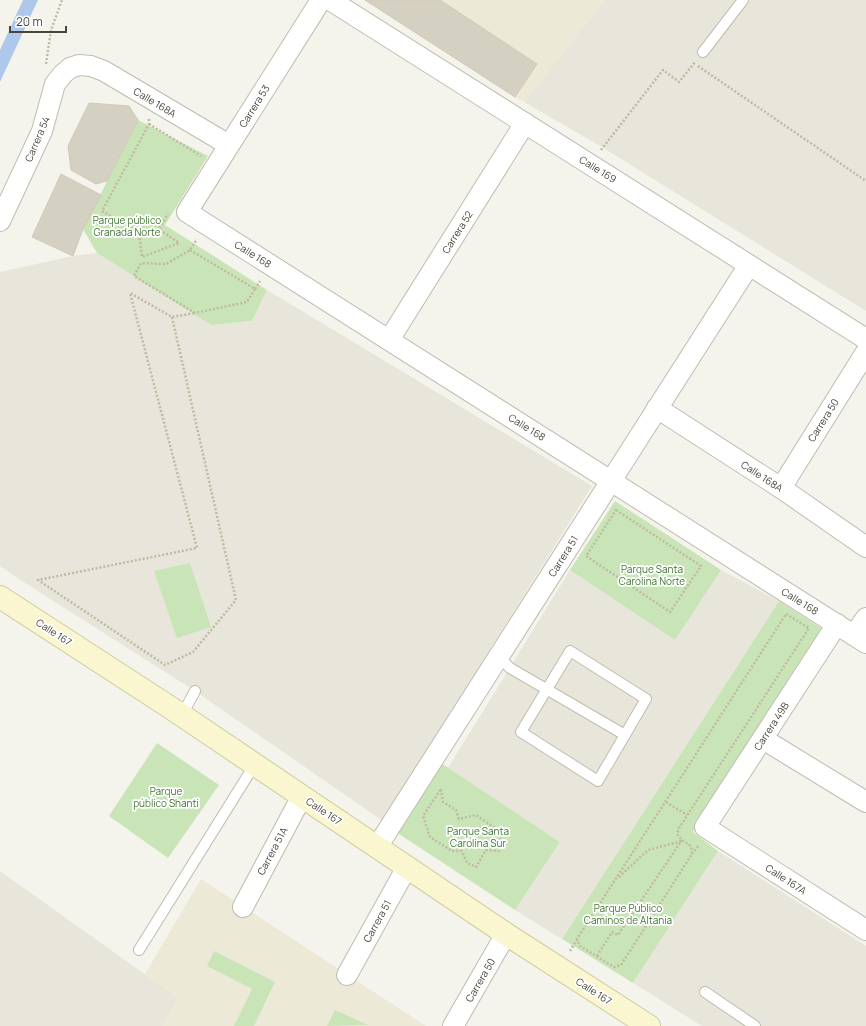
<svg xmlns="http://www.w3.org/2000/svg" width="866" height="1026" font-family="Manrope,sans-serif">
<rect width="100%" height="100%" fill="#f4f3ec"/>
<!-- residential -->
<g fill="#e8e6da">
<path d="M604,0h262v311l-264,-164 -78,-45z"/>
<path d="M97,253l114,72 41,-4 15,-31 325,196 -209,335 -188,-130 -176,-112 -19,-13v-294l73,-16z"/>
<path d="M570,570l105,69 46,-69 58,31 -217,338 -47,-29 45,-68 -112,-74z"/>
<path d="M718,851l148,95v80h-164l-69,-43z"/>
<path d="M0,871l178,127 -15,28h-163z"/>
</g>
<!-- education -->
<g fill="#ecead7">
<path d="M365,0h240l-81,102 -9,-5z"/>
<path d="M201,879l225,147h-263l15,-28 -33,-24z"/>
</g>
<!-- green -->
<g fill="#c9e5b8">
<path d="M138,120l70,36 -43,69 102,65 -15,31 -41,4 -114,-72 -14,-24z"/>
<path d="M615,501l106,69 -46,70 -105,-70z"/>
<path d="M190,563l21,64 -34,11 -23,-67z"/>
<path d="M779,601l45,29 -131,202 25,19 -85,132 -71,-44z"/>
<path d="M157,743l62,42 -51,73 -59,-42z"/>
<path d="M441,763l119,79 -45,68 -119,-78z"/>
<path d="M214,951l61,31 -21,44h-20l18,-37 -45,-23z"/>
<path d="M335,1010l33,15 -41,1z"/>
</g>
<!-- water -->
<path fill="#aec8eb" d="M23,0h15l-38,82v-32z"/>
<!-- building -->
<g fill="#d5d1c2" stroke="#cfcab6">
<path d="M365,0h75l97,64 -22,33z"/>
<path d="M89,103l40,3 9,14 -31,61 -11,3 -25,-14 -3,-24z"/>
<path d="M61,174l40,21 -18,34 -10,27 -41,-19z"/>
</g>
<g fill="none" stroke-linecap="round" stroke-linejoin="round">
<defs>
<g id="lane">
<path d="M703,52l40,-52"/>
<path d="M570,651l76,48 -48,82 -77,-49z"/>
<path d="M499,657l11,11 115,67"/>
<path d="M182,715l13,-24"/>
<path d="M139,950l116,-186"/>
<path d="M705,992l50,34"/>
</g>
<g id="street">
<path d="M321,0l-134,212 679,431"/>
<path d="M330,0l536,339"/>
<path d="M0,221l42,-90 13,-47 8,-10 7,-6 9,-3 12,1 13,5 125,74"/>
<path d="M389,340l136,-217"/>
<path d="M657,408l124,80 85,59"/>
<path d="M781,488l85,-136"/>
<path d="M837,624l-132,203 161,103"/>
<path d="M854,635l12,-17"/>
<path d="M763,739l103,63"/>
<path d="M377,847l372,-582"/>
<path d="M243,907l59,-111"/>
<path d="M347,975l60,-108"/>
<path d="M453,1026l53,-92"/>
</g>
<path id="secondary" d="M0,597l171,111 335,226 143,92"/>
</defs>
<!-- lane casing -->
<use href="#lane" stroke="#bfbcaf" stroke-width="12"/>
<!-- street casing -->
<use href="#street" stroke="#bfbcaf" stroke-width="22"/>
<!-- secondary casing -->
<use href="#secondary" stroke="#d0cb9f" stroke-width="24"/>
<!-- path -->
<g stroke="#c0baa1" stroke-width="2.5" stroke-dasharray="2 2" stroke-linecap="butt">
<path d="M46,64l5,-34 11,-30"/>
<path d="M698,66l168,115"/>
<path d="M149,119v5l-47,87 37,22 3,24 37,-14 -20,-14 9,-15"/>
<path d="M149,124l52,32"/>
<path d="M601,150l62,-80 16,12 16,-20"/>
<path d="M190,250l65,39 -8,13 -52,11 -61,-37 7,-13 25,1 24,-14 7,-11"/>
<path d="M255,289l5,-8"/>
<path d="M172,317l64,283 -43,52 -28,13 -127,-85 159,-32 -67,-255 42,24 23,-4"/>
<path d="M616,510l85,56 -31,46 -84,-56z"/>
<path d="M786,614l23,14 -130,200 -2,6 5,6 9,6 1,8 -71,111 -7,2 -34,-21 -3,-7z"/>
<path d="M441,789l2,13 13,8 3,9 17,-4 25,17 -2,19 -13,-1 -10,17 -9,-4 -5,-12h-10l-22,-14 -7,-21z"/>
<path d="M666,802l21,13"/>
<path d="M692,854l7,-9"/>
<path d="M619,877l29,-27 34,-9"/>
<path d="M570,951l7,-11"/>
<path d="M597,956l15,-24 6,3 64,-95"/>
</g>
<!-- lane -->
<use href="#lane" stroke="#fff" stroke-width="10"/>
<!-- street -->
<use href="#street" stroke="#fff" stroke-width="20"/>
<!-- secondary -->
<use href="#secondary" stroke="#faf7d0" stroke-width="22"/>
</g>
<g text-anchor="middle" stroke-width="3.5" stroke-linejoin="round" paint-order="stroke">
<!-- street labels -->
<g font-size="10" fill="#48453a" stroke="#fff">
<text transform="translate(155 102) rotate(31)" y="4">Calle 168A</text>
<text transform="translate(254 106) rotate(-58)" y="4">Carrera 53</text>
<text transform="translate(37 139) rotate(-67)" y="4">Carrera 54</text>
<text transform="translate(598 169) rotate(32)" y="4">Calle 169</text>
<text transform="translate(457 232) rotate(-58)" y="4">Carrera 52</text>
<text transform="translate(253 254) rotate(32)" y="4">Calle 168</text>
<text transform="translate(823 420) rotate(-58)" y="4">Carrera 50</text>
<text transform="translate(527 427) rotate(32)" y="4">Calle 168</text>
<text transform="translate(762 476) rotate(33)" y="4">Calle 168A</text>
<text transform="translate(563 556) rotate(-58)" y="4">Carrera 51</text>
<text transform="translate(800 601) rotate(32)" y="4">Calle 168</text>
<text transform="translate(54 632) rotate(33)" y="4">Calle 167</text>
<text transform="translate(771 726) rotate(-57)" y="4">Carrera 49B</text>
<text transform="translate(324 811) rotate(34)" y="4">Calle 167</text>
<text transform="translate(272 851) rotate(-62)" y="4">Carrera 51A</text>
<text transform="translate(786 879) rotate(33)" y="4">Calle 167A</text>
<text transform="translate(377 921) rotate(-61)" y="4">Carrera 51</text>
<text transform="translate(480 980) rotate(-60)" y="4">Carrera 50</text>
<text transform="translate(594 991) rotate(33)" y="4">Calle 167</text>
</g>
<!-- park labels -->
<g font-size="10" fill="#407631" stroke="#fff">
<text x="127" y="224">Parque público<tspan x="127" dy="12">Granada Norte</tspan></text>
<text x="652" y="573">Parque Santa<tspan x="652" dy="12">Carolina Norte</tspan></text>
<text x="166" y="795">Parque<tspan x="166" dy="12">público Shanti</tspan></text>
<text x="478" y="835">Parque Santa<tspan x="478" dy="12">Carolina Sur</tspan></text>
<text x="628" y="912">Parque Público<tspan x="628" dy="12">Caminos de Altania</tspan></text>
</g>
</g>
<!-- scale -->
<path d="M10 26v6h56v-6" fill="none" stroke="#48453a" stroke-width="2"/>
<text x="16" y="26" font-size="12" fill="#48453a" stroke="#ffffff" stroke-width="3" paint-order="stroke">20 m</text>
</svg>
